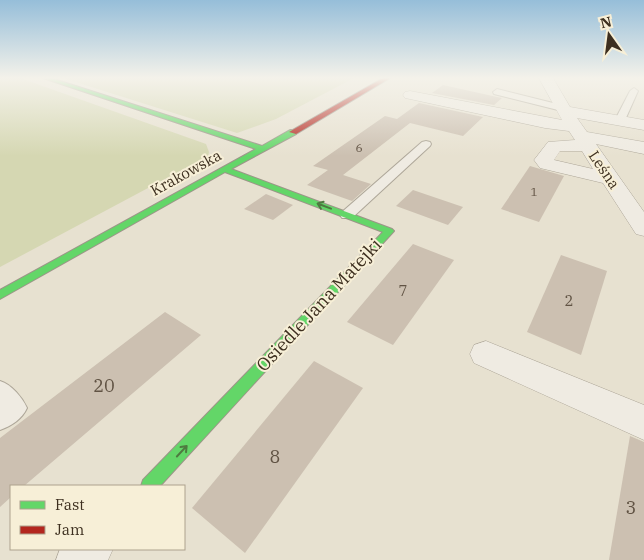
<svg xmlns="http://www.w3.org/2000/svg" width="644" height="560" font-family="'IBM Plex Serif',serif">
<rect width="100%" height="100%" fill="#e7e1d0"/>
<!-- green -->
<g fill="#d5d7b2">
<path d="M0,78h20l186,66 3,8 -1,4 -208,111z"/>
<path d="M63,78h291l-78,41 -39,14z"/>
</g>
<!-- building -->
<g fill="#ccc0b1">
<path d="M443,85l54,12 5,1 -8,7 -62,-12z"/>
<path d="M419,103l64,14 -20,19 -53,-13 -67,52 28,9 -19,17 -45,-16 21,-15 -15,-4 72,-50 12,3z"/>
<path d="M530,166l34,10 -25,46 -38,-13z"/>
<path d="M413,190l50,17 -15,18 -52,-19z"/>
<path d="M266,194l27,11 -20,15 -29,-11z"/>
<path d="M413,244l41,16 -61,85 -46,-23z"/>
<path d="M561,255l46,16 -26,84 -54,-23z"/>
<path d="M165,312l36,23 -177,151h-13v11l-11,10v-69z"/>
<path d="M314,361l49,27 -118,165 -53,-45z"/>
<path d="M630,436l14,6v118h-35z"/>
</g>
<g fill="none" stroke-linecap="round" stroke-linejoin="round">
<defs>
<g id="lane">
<path d="M634,88l4,3 -13,29 -2,2h-6l-2,-2 15,-29z"/>
<path d="M497,89l68,17 2,2 -5,3 -68,-17 -1,-2z"/>
<path d="M426,141l4,1 1,2 -1,2 -78,72h-10l-2,-3 2,-3 80,-70z"/>
<path d="M0,381c12,4 22,16 27,27 -5,11 -16,18 -27,22z"/>
</g>
<g id="street">
<path d="M539,78h14l17,29 74,13v10l-67,-12 10,14 57,10v12l-48,-10 48,68v24l-8,-2 -33,-51 -63,-15 -6,-8 14,-18 27,-2 -6,-9 -24,-3 -135,-29 -5,-1 -2,-3 2,-3 5,-1 152,29zM560,151h22l11,18 -39,-9z"/>
<path d="M486,341l158,64v35l-170,-77 -4,-9 4,-9z"/>
<path d="M60,549h53l-5,11h-52z"/>
</g>
<path id="fast" d="M43,78h8l211,68 28,-16h6v4l-65,35 161,60 2,2 -234,255h-19l2,-6 240,-248 -158,-60 -225,127v-9l256,-141z"/>
<path id="jam" d="M383,78h7l-94,56 -7,-2z"/>
</defs>
<!-- lane casing -->
<use href="#lane" stroke="#ada698" stroke-width="2"/>
<!-- street casing -->
<use href="#street" stroke="#ada698" stroke-width="1"/>
<!-- fast casing -->
<use href="#fast" stroke="#9c9588" stroke-width="2"/>
<!-- jam casing -->
<use href="#jam" stroke="#9c9588" stroke-width="2"/>
<!-- lane -->
<use href="#lane" fill="#efebe2" fill-rule="evenodd"/>
<!-- street -->
<use href="#street" fill="#efebe2" fill-rule="evenodd"/>
<!-- fast -->
<use href="#fast" fill="#63d668" fill-rule="evenodd"/>
<!-- jam -->
<use href="#jam" fill="#b3261e" fill-rule="evenodd"/>
</g>
<!-- one-way arrows -->
<defs><path id="oneway-shaft" d="M-6 0H5M1.5-3L5.5 0L1.5 3" fill="none" stroke-width="1.6" stroke-linecap="round" stroke-linejoin="round" transform="scale(1.25)"/></defs>
<g stroke="#4e7a40">
<use href="#oneway-shaft" transform="translate(324 206) rotate(-159)"/>
<use href="#oneway-shaft" transform="translate(182 451) rotate(-47)"/>
</g>
<!-- sky -->
<linearGradient id="sky" x2="0" y2="1"><stop stop-color="#96bed9"/><stop offset="0.5" stop-color="#f4f2ea"/><stop offset="1" stop-color="#f4f2ea" stop-opacity="0"/></linearGradient>
<rect width="644" height="156" fill="url(#sky)"/>
<g text-anchor="middle" stroke-width="4" stroke-linejoin="round" paint-order="stroke">
<!-- far-number labels -->
<g font-size="12" fill="#615344">
<text x="359" y="152">6</text>
<text x="534" y="196">1</text>
</g>
<!-- far-street labels -->
<g font-size="15" fill="#3d2f1f" stroke="#f7efd7">
<text transform="translate(604 170) rotate(56)" y="5">Leśna</text>
<text transform="translate(186 173) rotate(-29)" y="5">Krakowska</text>
</g>
<!-- number labels -->
<g font-size="15" fill="#615344">
<text x="403" y="296">7</text>
<text x="569" y="306">2</text>
</g>
<!-- street labels -->
<g font-size="18" fill="#3d2f1f" stroke="#f7efd7">
<text transform="translate(319 305) rotate(-47)" y="6">Osiedle Jana Matejki</text>
</g>
<!-- near-number labels -->
<g font-size="18" fill="#615344">
<text x="104" y="392">20</text>
<text x="275" y="463">8</text>
<text x="631" y="514">3</text>
</g>
</g>
<!-- legend -->
<rect x="10" y="485" width="175" height="65" fill="#f7efd7" stroke="#ada28d"/>
<rect x="20" y="501" width="25" height="8" fill="#63d668" stroke="#ada28d"/>
<text x="55" y="510" font-size="15" fill="#3d2f1f">Fast</text>
<rect x="20" y="526" width="25" height="8" fill="#b3261e" stroke="#ada28d"/>
<text x="55" y="535" font-size="15" fill="#3d2f1f">Jam</text>
<!-- north arrow -->
<g transform="translate(609 35) rotate(346)" stroke="#f7efd7" stroke-width="4" paint-order="stroke">
<path d="M0-4L9 19L0 12L-9 19Z" fill="#3d2f1f"/>
<text y="-8" font-size="14" font-weight="bold" text-anchor="middle" fill="#3d2f1f">N</text>
</g>
</svg>
